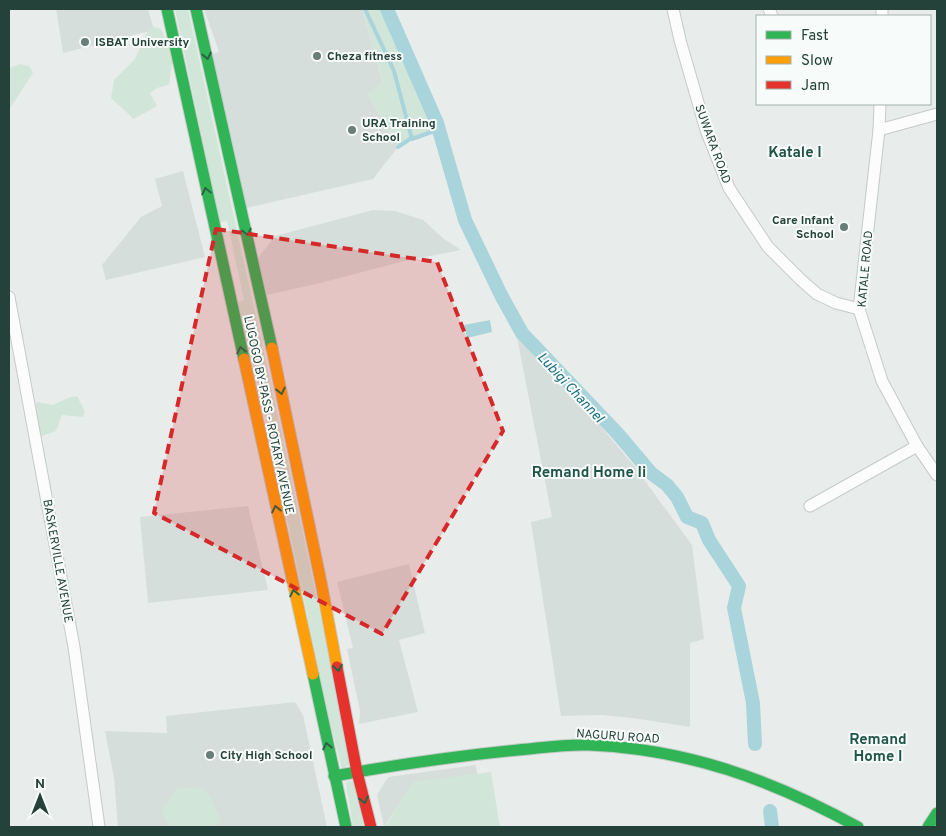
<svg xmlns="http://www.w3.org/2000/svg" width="946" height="836" font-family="Overpass,sans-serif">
<rect width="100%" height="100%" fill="#e8edeb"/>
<!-- built -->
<g fill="#d6dedb">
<path d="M56,9h92l6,21 -91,23z"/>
<path d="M204,9h158l21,74 -15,11 30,53 -25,32 -135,31 -29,-155 10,-3z"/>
<path d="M183,171l22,86 -99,23 -4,-15 39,-48 21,-11 -7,-27z"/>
<path d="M373,210l22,1 28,9 21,19 17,11 -56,11 -85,22 -53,12 -9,-37 17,-22z"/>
<path d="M516,332l48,51 70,83 58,79 12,94 -14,4v84l-57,-9 -31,-3 -41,1 -30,-194 21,-5z"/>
<path d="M248,506l20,84 -120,13 -8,-86z"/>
<path d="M409,564l16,69 -26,7 19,72 -59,12 1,-13 -13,-62 6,-1 -16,-66z"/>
<path d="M295,702l8,13 24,112h-209l-4,-49 -9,-47 62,2 -1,-17z"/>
<path d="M476,765l1,9 -64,9 -29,44 -7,-32 11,-18z"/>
</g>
<!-- green -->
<g fill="#d1e6d8">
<path d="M175,9h13l91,412 73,342 -10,6 -12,-46 -69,-327 -23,-94 6,-2 -17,-79 -7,1z"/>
<path d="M362,9h27l48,121 -25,7 -14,10 -30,-53 15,-12z"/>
<path d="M150,26l11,3 12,27 -4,29 -12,3 -7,5 7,13 -23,13 -23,-21 3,-18 21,-21z"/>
<path d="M20,64l9,2 4,7 -23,35h-1v-40z"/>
<path d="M77,396l8,16 -2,5 -21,-2 -6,16 -14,5 -9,-26 4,-8 16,3 15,-7z"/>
<path d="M491,772l9,55h-115l28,-45z"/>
<path d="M350,781l4,1 10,45h-11l-7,-44z"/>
<path d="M203,787l10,15 8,20 -10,5h-42l-8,-17 16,-21z"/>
</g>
<!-- water -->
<path fill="#a9d4db" d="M490,320l2,12 -25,6 -3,-13z"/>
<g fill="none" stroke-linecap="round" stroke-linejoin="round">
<!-- stream -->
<g stroke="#a9d4db" stroke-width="4">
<path d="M365,9l29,62 18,68 25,-9v-7"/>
<path d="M398,147l15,-10"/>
</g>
<!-- canal -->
<g stroke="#a9d4db" stroke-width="14">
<path d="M387,9l50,114 28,97 36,75 21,38 96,101 33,39 16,12 10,12 10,20 15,6 7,17 30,46 -5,22 19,95 2,41"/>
<path d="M770,811l2,16"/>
</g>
<defs>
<g id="street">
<path d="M673,9l7,31 26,90 23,58 39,59 33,33 16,14 19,9 23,6"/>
<path d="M769,9l3,7"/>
<path d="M882,9v7"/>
<path d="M880,104l-1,26 -20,179 23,72 35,65 20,29"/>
<path d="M879,130l58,-16"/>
<path d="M9,297l65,350 25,180"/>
<path d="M810,506l107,-60"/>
</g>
<g id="fast">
<path d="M167,9l77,350"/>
<path d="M196,9l76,339"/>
<path d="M313,674l33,153"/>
<path d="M334,776c61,-11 122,-20 184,-26 23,-2 47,-6 71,-5 99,4 183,35 269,82"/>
<path d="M928,827l9,-14"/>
</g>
<g id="slow">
<path d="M272,348l49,234 16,85"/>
<path d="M244,359l69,315"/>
</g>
<path id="jam" d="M337,667l20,105 14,55"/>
</defs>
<!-- street casing -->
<use href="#street" stroke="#c5cac8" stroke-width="13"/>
<!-- fast casing -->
<use href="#fast" stroke="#c3cbc8" stroke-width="13"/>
<!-- slow casing -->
<use href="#slow" stroke="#c3cbc8" stroke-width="13"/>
<!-- jam casing -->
<use href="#jam" stroke="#c3cbc8" stroke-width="13"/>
<!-- street -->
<use href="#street" stroke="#fcfcfc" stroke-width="11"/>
<!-- fast -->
<use href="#fast" stroke="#30b455" stroke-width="11"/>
<!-- slow -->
<use href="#slow" stroke="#ff9f0a" stroke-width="11"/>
<!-- jam -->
<use href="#jam" stroke="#e5322d" stroke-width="11"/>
</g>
<!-- one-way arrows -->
<defs><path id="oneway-chevron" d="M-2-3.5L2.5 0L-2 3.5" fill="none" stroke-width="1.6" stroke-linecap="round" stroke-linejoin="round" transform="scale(1.25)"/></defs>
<g stroke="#286442">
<use href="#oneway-chevron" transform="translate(207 56) rotate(78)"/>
<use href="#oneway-chevron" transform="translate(206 191) rotate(-102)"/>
<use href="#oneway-chevron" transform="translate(247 232) rotate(77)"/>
<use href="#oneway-chevron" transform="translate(241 350) rotate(-102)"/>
<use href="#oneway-chevron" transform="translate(281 391) rotate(78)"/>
<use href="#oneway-chevron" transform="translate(276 509) rotate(-102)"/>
<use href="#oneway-chevron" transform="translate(294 593) rotate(-102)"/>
<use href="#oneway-chevron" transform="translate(338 668) rotate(80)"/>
<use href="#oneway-chevron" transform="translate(327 746) rotate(-102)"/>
<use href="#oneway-chevron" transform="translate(364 800) rotate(76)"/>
</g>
<!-- marked area -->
<path fill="#d62828" fill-opacity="0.2" stroke="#d62828" stroke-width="4" stroke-dasharray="10 6" stroke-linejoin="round" d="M216,229l221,33 66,169 -121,203 -228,-121z"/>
<!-- markers -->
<g fill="#697e78" stroke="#f7fbf9" stroke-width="2">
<circle cx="85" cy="42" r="5"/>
<circle cx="317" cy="56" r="5"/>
<circle cx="352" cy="130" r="5"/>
<circle cx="844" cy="227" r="5"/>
<circle cx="210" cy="755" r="5"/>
</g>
<g text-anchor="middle" stroke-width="4" stroke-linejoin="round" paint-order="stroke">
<!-- poi labels -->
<g font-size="12" font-weight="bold" fill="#24423a" stroke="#f7fbf9" text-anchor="start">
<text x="95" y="46">ISBAT University</text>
<text x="327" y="60">Cheza fitness</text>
<text x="362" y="127">URA Training<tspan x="362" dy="14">School</tspan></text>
<text x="834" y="224" text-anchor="end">Care Infant<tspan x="834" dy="14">School</tspan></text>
<text x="220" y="759">City High School</text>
</g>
<!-- street labels -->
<g font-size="12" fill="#24423a" stroke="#f7fbf9">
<text transform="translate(713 144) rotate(70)" y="4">SUWARA ROAD</text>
<text transform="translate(865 269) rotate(-85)" y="4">KATALE ROAD</text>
<text transform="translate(269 415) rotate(78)" y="4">LUGOGO BY-PASS - ROTARY AVENUE</text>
<text transform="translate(58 561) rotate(80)" y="4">BASKERVILLE AVENUE</text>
<text transform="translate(618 736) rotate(4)" y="4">NAGURU ROAD</text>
</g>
<!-- water labels -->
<g font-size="14" font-style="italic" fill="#1c6f80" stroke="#f7fbf9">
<text transform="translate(571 387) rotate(47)" y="5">Lubigi Channel</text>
</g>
<!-- quarter labels -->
<g font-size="15" font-weight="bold" fill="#1f5548" stroke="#f7fbf9">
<text x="795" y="157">Katale I</text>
<text x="589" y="477">Remand Home Ii</text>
<text x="878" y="744">Remand<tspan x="878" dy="17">Home I</tspan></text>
</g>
</g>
<!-- border -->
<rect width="946" height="836" fill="none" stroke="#24423a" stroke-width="20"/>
<!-- legend -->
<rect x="756" y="15" width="175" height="90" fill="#f7fbf9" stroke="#a3b1ad"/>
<rect x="766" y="31" width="25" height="8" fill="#30b455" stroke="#a3b1ad"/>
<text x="801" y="40" font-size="15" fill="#24423a">Fast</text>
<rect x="766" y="56" width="25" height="8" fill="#ff9f0a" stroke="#a3b1ad"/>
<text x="801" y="65" font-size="15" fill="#24423a">Slow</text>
<rect x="766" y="81" width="25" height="8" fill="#e5322d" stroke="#a3b1ad"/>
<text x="801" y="90" font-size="15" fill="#24423a">Jam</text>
<!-- north arrow -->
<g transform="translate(40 796)" stroke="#f7fbf9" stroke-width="4" paint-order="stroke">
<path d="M0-4L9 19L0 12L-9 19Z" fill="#24423a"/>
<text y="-8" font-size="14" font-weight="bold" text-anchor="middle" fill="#24423a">N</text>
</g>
</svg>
